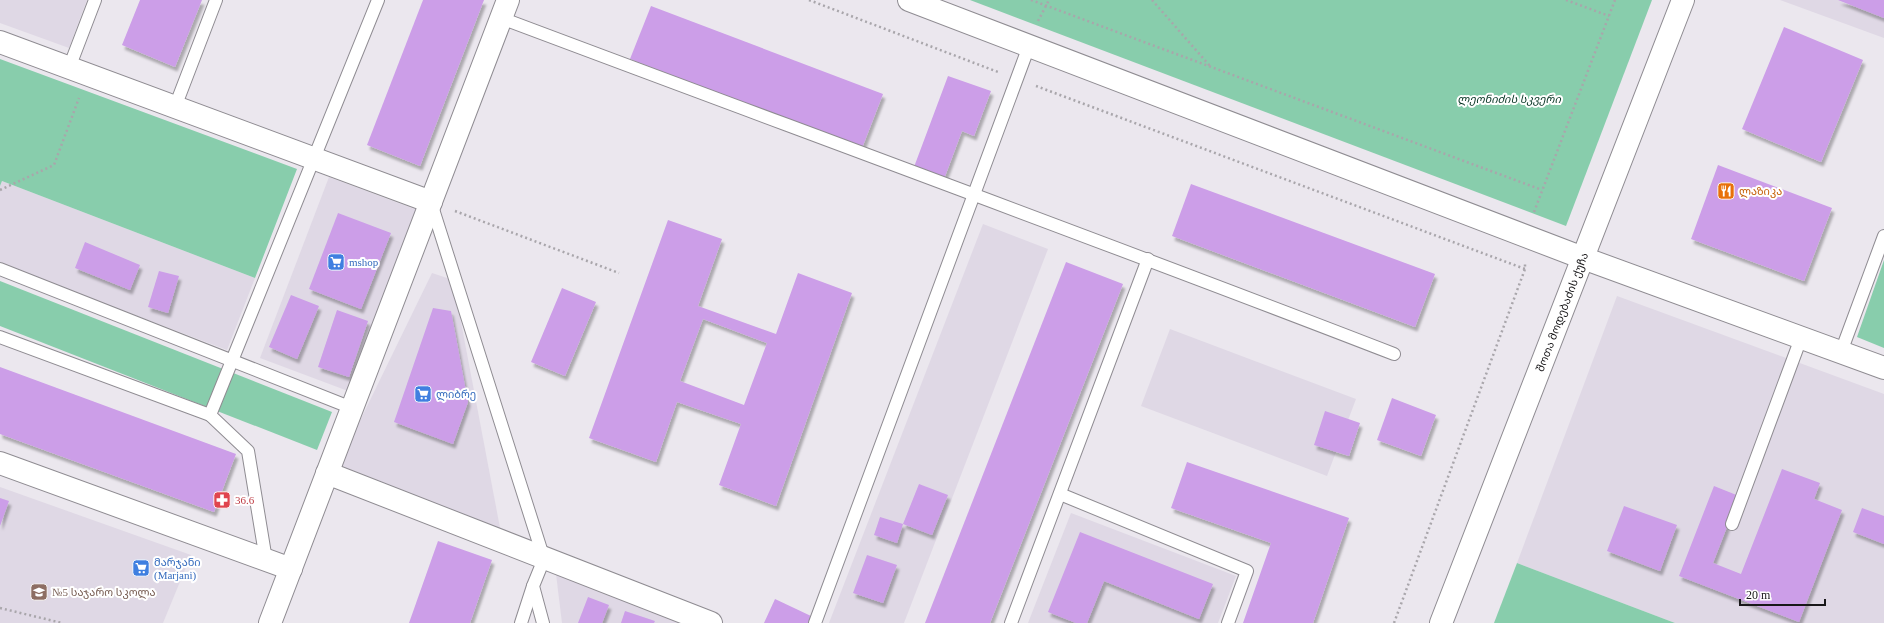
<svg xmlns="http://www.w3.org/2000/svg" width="1884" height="623" font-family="'Times New Roman','Noto Sans Georgian',serif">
<defs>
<filter id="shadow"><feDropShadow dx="2.5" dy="4.5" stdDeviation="1" flood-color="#0004"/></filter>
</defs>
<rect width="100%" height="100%" fill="#ebe7ee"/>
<!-- built -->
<g fill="#dfd8e5">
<path d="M0,0h87l-18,48 -69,-25z"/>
<path d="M1780,0h104v38z"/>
<path d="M329,177l88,33 -69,181 -88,-33z"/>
<path d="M2,181l253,97 -28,72 -227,-86v-78z"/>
<path d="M983,224l65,25 -144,374h-75z"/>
<path d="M432,273l21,7 48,253 -164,-65z"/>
<path d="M1617,296l267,98v229h-209l-158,-60z"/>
<path d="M1170,329l186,70 -29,77 -186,-70z"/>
<path d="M0,487l191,68 -28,68h-163z"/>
<path d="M1071,513l165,63 -18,47h-190z"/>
<path d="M556,574l129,49h-123z"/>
</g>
<!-- green -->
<g fill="#88cdac">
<path d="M970,0h682l-86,226z"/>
<path d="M0,59l297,110 -42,109 -253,-97 -2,5z"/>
<path d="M1884,260v88l-27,-11z"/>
<path d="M0,281l332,131 -15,38 -317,-124z"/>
<path d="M1517,563l158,60h-181z"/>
</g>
<!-- building -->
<g fill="#cc9ee8" fill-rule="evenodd" filter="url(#shadow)">
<path d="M140,0h62l-27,67 -53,-22z"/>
<path d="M423,0h61l-64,166 -53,-21z"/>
<path d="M1838,0h46v18z"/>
<path d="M651,6l232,88 -21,54 -232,-89z"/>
<path d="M1784,27l79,33 -42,102 -79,-33z"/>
<path d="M948,76l43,15 -17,45 -12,-5 -18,48 -30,-12z"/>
<path d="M1718,165l114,43 -28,73 -113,-42z"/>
<path d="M1191,184l244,90 -20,53 -243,-91z"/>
<path d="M338,213l53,20 -30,76 -52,-20z"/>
<path d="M668,220l54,19 -24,67 78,28 22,-61 54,20 -76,213 -57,-21 22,-61 -64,-22 -21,60 -67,-24zM703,319l64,24 -23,62 -64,-24z"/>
<path d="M85,242l55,23 -10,25 -55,-22z"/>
<path d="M1066,262l57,22 -133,339h-65z"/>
<path d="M159,271l20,5 -11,37 -20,-6z"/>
<path d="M562,288l34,14 -31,74 -34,-14z"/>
<path d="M291,295l28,11 -22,53 -28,-12z"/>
<path d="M433,308l18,3 17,91 -15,42 -59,-22z"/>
<path d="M337,310l31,11 -19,56 -31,-10z"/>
<path d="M0,367l236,87 -22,58 -214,-78z"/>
<path d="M1392,398l44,17 -15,41 -44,-16z"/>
<path d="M1325,411l35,12 -11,33 -35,-11z"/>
<path d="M1187,462l162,56 -36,105h-70l28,-80 -100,-35z"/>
<path d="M1782,469l38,14 -6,16 28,11 -43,112 -120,-46 35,-90 25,10 -26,67 28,11z"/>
<path d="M919,484l29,11 -16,40 -29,-11z"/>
<path d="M0,498l9,3 -9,25z"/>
<path d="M1624,506l53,19 -17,46 -53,-20z"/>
<path d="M1862,508l22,8v28l-31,-12z"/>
<path d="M880,517l23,7 -6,19 -23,-8z"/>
<path d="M1080,532l133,52 -14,35 -95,-38 -17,42h-11l-28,-11z"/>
<path d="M438,541l54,19 -22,63h-61z"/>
<path d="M867,555l30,10 -14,38 -30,-10z"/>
<path d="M588,597l21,8 -7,18h-24z"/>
<path d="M775,599l36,17 -3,7h-44z"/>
<path d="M625,611l30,10 -1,2h-33z"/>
</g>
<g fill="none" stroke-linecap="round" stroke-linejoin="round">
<defs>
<g id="service">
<path d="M501,18c298,112 596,221 893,336"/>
<path d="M69,68l26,-68"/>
<path d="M175,107l41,-107"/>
<path d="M431,203l113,356 -11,27 10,37"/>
<path d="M0,269l352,139"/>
<path d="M0,337l210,78"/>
<path d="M1841,352l43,-116"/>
<path d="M1060,494l187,77 -19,52"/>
<path d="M1732,524l69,-186"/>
<path d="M266,560l-18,-109 -38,-36 168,-415"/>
<path d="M521,623l12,-37"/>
<path d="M815,623l214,-577"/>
<path d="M1011,623l137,-364"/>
</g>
<g id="minor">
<path d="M909,0l674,258 301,110"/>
<path d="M0,42l431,160"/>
<path d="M0,463l291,106"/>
<path d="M327,473l384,150"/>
<path d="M270,623l238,-623"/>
</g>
<path id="secondary" d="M1441,623l242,-623"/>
</defs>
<!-- service casing -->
<use href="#service" stroke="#8f8c92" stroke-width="14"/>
<!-- minor casing -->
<use href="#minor" stroke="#8f8c92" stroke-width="24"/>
<!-- secondary casing -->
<use href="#secondary" stroke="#8f8c92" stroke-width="24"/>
<!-- path -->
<g stroke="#a9a6ab" stroke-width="2.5" stroke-dasharray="2 3" stroke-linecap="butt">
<path d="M809,0l189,72"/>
<path d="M1031,0l511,190"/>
<path d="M1152,0l58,66"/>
<path d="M1566,0l43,16"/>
<path d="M1038,21l11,-21"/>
<path d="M1036,86l489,183"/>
<path d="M0,190l54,-25 25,-67"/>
<path d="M455,211l164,62"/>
<path d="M1534,212l81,-212"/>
<path d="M0,608l62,15"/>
<path d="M1394,623l131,-354v-6"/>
</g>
<!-- service -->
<use href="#service" stroke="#fff" stroke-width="12"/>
<!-- minor -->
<use href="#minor" stroke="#fff" stroke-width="22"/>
<!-- secondary -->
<use href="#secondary" stroke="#fff" stroke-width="22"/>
</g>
<!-- icons -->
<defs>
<symbol id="restaurant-square" viewBox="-11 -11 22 22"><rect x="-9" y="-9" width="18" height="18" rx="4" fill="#e8710a" stroke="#fff"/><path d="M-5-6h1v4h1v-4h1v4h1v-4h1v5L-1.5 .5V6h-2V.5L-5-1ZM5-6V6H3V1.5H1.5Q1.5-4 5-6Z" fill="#fff"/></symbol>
<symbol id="supermarket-square" viewBox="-11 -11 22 22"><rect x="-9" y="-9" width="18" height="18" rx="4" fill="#3f7fe0" stroke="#fff"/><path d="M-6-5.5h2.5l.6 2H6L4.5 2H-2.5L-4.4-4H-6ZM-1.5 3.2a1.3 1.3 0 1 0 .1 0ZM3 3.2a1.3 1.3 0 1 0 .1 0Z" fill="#fff"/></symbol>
<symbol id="pharmacy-square" viewBox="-11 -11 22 22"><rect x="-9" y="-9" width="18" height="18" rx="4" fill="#e0444e" stroke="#fff"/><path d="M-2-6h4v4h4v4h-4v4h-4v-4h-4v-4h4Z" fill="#fff"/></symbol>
<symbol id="school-square" viewBox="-11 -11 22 22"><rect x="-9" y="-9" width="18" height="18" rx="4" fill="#8d6e63" stroke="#fff"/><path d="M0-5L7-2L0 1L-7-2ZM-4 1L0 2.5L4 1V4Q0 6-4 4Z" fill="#fff"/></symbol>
</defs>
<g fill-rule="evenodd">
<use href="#restaurant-square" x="1716" y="181" width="20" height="20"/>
<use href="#supermarket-square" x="326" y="252" width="20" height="20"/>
<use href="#supermarket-square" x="413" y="384" width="20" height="20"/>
<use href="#pharmacy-square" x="212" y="490" width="20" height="20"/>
<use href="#supermarket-square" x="131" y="558" width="20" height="20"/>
<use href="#school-square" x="29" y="582" width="20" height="20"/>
</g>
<g text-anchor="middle" stroke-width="4" stroke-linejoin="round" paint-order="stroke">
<!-- park labels -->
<g font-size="11" font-style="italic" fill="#063423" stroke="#fff">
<text x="1509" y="103">ლეონიძის სკვერი</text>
</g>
<!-- food labels -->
<g font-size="11" fill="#c56008" stroke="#fff" text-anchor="start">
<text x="1739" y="195">ლაზიკა</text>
</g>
<!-- shop labels -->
<g font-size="11" fill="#366cbe" stroke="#fff" text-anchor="start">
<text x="349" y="266">mshop</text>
<text x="436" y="398">ლიბრე</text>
<text x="154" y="566">მარჯანი<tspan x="154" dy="13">(Marjani)</tspan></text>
</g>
<!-- street labels -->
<g font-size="11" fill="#181719" stroke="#fff">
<text transform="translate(1562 312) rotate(-69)" y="4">შოთა მოდებაძის ქუჩა</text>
</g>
<!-- health labels -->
<g font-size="11" fill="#be3a42" stroke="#fff" text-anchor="start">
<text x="235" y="504">36.6</text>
</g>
<!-- education labels -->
<g font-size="11" fill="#785e54" stroke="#fff" text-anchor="start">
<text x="52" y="596">№5 საჯარო სკოლა</text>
</g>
</g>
<!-- scale -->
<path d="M1740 599v6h85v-6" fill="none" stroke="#181719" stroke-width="2"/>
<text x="1746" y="599" font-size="12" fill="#181719" stroke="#ffffff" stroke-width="3" paint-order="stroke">20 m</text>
</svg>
